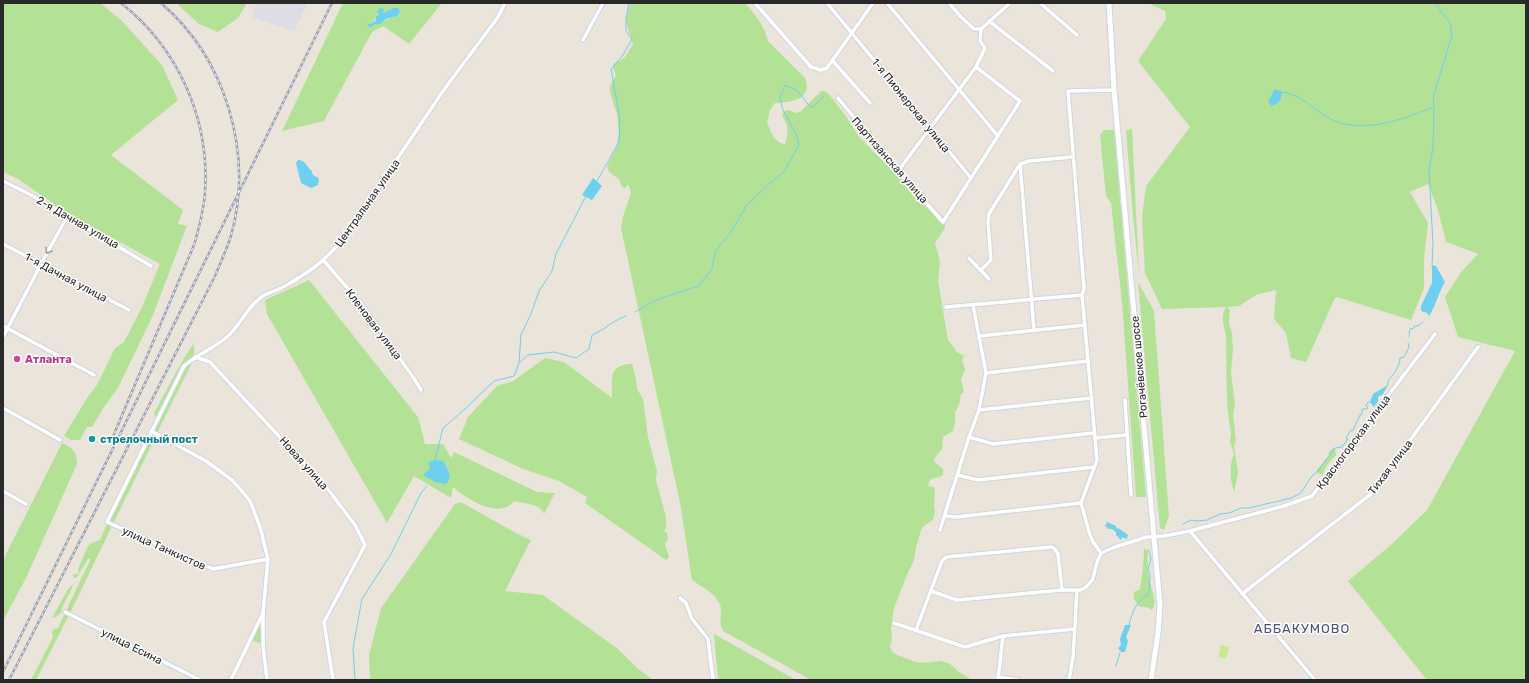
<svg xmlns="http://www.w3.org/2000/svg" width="1529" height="683" font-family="Rubik,sans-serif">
<rect width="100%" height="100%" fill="#ebe4db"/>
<!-- industrial -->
<path fill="#dedce4" d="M256,3h51l-13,29 -42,-15z"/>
<!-- green -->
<g fill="#b3e297" fill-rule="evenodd">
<path d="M3,3h97l21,17 41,45 16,35 -67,55 72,55 -5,14 9,2 -34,89 -35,73 -14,19 -12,20h-5l-7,13h-9l-7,-4 25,-41 8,-10 18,-37 9,-6 18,-35 18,-43 -90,-49 -52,-36 -15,-7z"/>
<path d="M176,3h71l-9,15 -20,14 -19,-8z"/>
<path d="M343,3h99l-33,41 -26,-18 -11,6 -48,89 -42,10zM393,8l7,4 -3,4 -22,8 -4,4 -3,-4 5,-1 6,-10h4z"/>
<path d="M630,3h115c10,11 20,24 23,38l37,37c8,22 -14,24 -30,25l-5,7 -3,13c4,8 7,20 18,21 4,-11 4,-18 -3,-28l2,-5 5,-1 7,3 4,-1 21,-21h3l5,3 16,21 15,23 33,33 25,31 23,13 4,4v9l-10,15 5,18 -2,20 10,59 9,12 7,4 -2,5 3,8 -4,11 3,12 -3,2 -2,11 -4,7v11l-2,8 -10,6 -1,12 -8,10 1,3 8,7v6l-3,2 -10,2 -2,7 6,1 1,3 -1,16 1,7 -2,7 -9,6 -3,4 -5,18 -2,12 -8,17 -12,31 -3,21 1,12 -2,5 2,6 5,3 19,7 7,1 18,-2 9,3 9,8 13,8h-161l-88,-49c-4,-7 -2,-14 -2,-22 -1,-13 -19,-22 -29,-29l-12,-77 -59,-275 2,-11 8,-25 -3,-8 -3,4 -3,-1 -3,-8 -10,-7 -2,-6 9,-18 3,-15 -2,-19 -7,-22v-6l6,-11 -3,-7 1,-4 11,-7 8,-13 -7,-22z"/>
<path d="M1150,3h376v677h-99l-79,-99 45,-38 34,-33 88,-159 -57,-14 -13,-40 17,-26 16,-17 -32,-12 -8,-32 -10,-26 -18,8 18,31 -4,36v29l-13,32 -74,-23 -2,1 -29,64 -15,-4 -5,-25 -12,-14 2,-29 -18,4 -19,12 -12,1 3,3 -1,13 3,11 1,16 -2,22 4,34 -2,8 3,27 -2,5 4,27 -4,19c-4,-13 -5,-26 0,-38l-4,-12 1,-9c-6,-31 -4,-64 -5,-96 -1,-12 -7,-18 0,-30l-64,2 -17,-36 -3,-55 4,-32 44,-59 -52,-66 28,-42 -1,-8 -13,-6z"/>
<path d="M1132,129l7,146 -6,-59 -7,-86z"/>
<path d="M1104,130h10l32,367h-10l-14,-195 -11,-99 -5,-7 -6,-61z"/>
<path d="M309,280l109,137 7,27h18l8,14 3,-6 83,40 18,1 -11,21c-4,-11 -20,-10 -30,-13 -15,19 -47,-2 -61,-14l-2,11 -37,-22 -27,47 -120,-209 -2,-14z"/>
<path d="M1138,282l16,29 15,205 -5,14 -4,-2z"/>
<path d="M194,343v13l-10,9 -27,53 -2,-2 -1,-3 30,-55z"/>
<path d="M545,358l19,4 48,36c0,-18 -4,-34 20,-34l4,14 1,11 6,10 5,38 9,34 -1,9 10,37v11l-2,4 3,1 1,6 -3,5 4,13 -3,3 -81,-57 2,-6 -26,-15 -40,-14 -62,-29 9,-22 29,-31 16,-5z"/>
<path d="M194,359l-37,74 -4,-2 32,-64z"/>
<path d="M152,433l4,3 -43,88 -4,-3z"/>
<path d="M62,443c11,5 15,9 15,21l-51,114 -23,43v-61z"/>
<path d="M1333,448h2l1,7 -9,10 -5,10 -5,-3v-2l7,-8 1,-3 5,-3 -2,-3z"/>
<path d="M461,502l53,30 17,8 -26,51 38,4 75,54 19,19 16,12h-283l-1,-25 12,-47 74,-104z"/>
<path d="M107,524l5,2 -42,87 -4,-2 25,-53 -3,1 -11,18 -3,1 -1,-3 6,-2 -1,-4 10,-23 3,-3 9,-3z"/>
<path d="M1144,548l4,4c-1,4 0,22 1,26 1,9 10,23 3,32l-6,-3h-6l-6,-8v-7l6,-3c2,-14 4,-26 4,-41z"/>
<path d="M73,584c-2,10 -11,19 -12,29l-5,4 -4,1 16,-29z"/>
<path d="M65,613l4,2 -33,65h-5l22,-43 -1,-4 1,-4 5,-1z"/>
<path d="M261,619l1,25 -10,-4z"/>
<path d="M714,634l82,46h-78z"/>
</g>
<!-- pitch -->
<path fill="#c7ea93" d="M1221,645l8,2 -3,12 -8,-2z"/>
<!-- water -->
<g fill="#6dd0ee">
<path d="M380,8l4,1 -1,4 10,-5h5l2,4 -3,4 -11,3 -6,5h-5l-4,4 -4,-4 6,-1 3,-3v-3l3,-3 -2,-3z"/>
<path d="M1274,89l8,3c0,7 -3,12 -10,14l-4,-4c2,-5 5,-7 6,-13z"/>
<path d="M298,160c8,0 9,8 14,11v2l2,3 3,1 2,2 -1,6 -7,3 -10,-5 -5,-20z"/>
<path d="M593,178l9,8 -10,14 -10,-5z"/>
<path d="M1432,265l4,1 9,16c-7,11 -9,24 -16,34l-2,-3 -6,-2v-5l11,-23z"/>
<path d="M1388,385l-5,9 -5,3v4l-4,6 -4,-5 3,-8z"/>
<path d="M435,460l9,1c3,10 10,13 2,23l-11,-2 -12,-7 7,-7 -2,-6z"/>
<path d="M1107,522l9,4v3l2,-1 10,7 -1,4 -5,-2 -1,3 -5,-5v-3l-4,-3h-3l-4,-3z"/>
<path d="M1125,625h6l-5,12 2,4 -3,11h-4l-3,-4 3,-3 -1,-6z"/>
</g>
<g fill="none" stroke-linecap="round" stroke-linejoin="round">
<!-- stream -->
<g stroke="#6dd0ee" stroke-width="1">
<path d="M1282,92c18,2 29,15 45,25 32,19 75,3 106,-10"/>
<path d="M597,181l22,-39 1,-22 -9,-51 12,-14 9,-16 -6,-8v-12l3,-16"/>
<path d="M1432,265l1,-20 -4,-76 4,-21 1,-41 -1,-10 19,-61 -2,-13 -15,-20"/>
<path d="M635,312l19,-11 44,-15 14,-17 3,-17 16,-20 16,-27 23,-22 14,-11 15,-27 -3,-11 -13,-24 -3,-12 5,-13 12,5 14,18 13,-12"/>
<path d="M1409,337l1,-8 4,-1v-2h4l5,-4"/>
<path d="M520,362l8,-7 26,-3 22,6 13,-9 3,-14c13,-5 21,-15 34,-19"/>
<path d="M1387,386l2,-7c5,-4 11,-14 11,-21l4,-1 5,-10 -1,-4"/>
<path d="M435,460l8,-32 22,-19 29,-28 20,-5 5,-13 2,-28 10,-21 8,-23 13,-20 4,-17 30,-58"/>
<path d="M1183,524l8,-4 6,1 10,-1 13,-6 9,-1 12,-5h8l42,-10 10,-5 10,-16 6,-5 18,-24 7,-1 6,-8 -2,-1 4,-7 3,-1 7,-15 2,-1v-5h5l1,-1 -2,-3 2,-3h2"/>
<path d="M1129,625c3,-13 8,-25 20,-31l1,-19 -2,-6 3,-10 -1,-5 -2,-4"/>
<path d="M1116,666l4,-13"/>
<path d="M355,680l-2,-32 9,-49 29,-45 30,-61 6,-7"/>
</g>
<defs>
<g id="street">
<path d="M755,3l56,64 10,3 6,-2 46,-65"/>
<path d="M827,3l144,175"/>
<path d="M887,3l110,132"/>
<path d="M949,3l11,13 14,13h7l29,-26"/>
<path d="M1040,3l37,32"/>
<path d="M989,21l64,50"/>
<path d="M583,40l20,-37"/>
<path d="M832,60l38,43"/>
<path d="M838,98l60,73 45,51 77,-121 -44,-34"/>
<path d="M1020,164l14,166"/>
<path d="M898,171l78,-104 9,-19 -5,-7 1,-12"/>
<path d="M3,181l28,14 120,71"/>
<path d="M3,244l126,66"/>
<path d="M969,258l20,21"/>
<path d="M324,261l39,45 52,74 6,10"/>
<path d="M981,270l10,-10 -3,-37 1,-9 31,-50 9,-3 43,-4"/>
<path d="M946,307l136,-12"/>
<path d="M3,326l91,49"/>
<path d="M979,336l106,-11"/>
<path d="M3,337l38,-73 26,-47"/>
<path d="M195,357l15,5 117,126 28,37 10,20 -41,77 9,58"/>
<path d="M986,373l102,-12"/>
<path d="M1125,400l6,95"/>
<path d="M3,408l57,32"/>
<path d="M979,410l113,-12"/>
<path d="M151,431l55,30 26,19 9,10 9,11 10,26 8,32 -5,54 -32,67"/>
<path d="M969,437l24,7 101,-11"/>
<path d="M1095,438l32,-3"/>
<path d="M958,475l20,5 116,-13"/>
<path d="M3,491l23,13"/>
<path d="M945,516l12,1 124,-14"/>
<path d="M940,530l29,-93 10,-27 7,-37 -13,-68"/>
<path d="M1190,531l125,149"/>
<path d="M1101,553l-8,-11 -4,-10 -8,-29 16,-43 -15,-165 2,-7 -16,-197 46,-1"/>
<path d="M268,559l-55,10 -106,-47 77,-156c14,-12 30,-18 43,-29 14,-12 20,-31 36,-41 7,-4 15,-6 22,-10 32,-18 47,-31 67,-60l91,-135 55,-74 7,-14"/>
<path d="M931,591l26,9 105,-10h19l5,-3 7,-8 3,-14 5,-12 14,-6 32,-10 17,-1 26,-5 94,-25 28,-10 123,-162"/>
<path d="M1242,594l129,-100 107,-147"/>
<path d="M680,598l6,5 6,16 16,20 5,41"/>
<path d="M65,612l135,68"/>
<path d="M263,614v31l4,35"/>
<path d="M894,623l71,24 38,-11 71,-7"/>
<path d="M916,630l26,-69 4,-4 105,-10 4,2 3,5 4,36"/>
<path d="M998,677l20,3"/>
<path d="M998,680l5,-44"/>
<path d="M1069,680l4,-23 4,-67"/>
</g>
<path id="secondary" d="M1109,3l5,87 46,515 -2,28 -7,47"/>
</defs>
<!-- street casing -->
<use href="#street" stroke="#d0d4e2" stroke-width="5.5"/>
<!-- secondary casing -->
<use href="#secondary" stroke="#d0d4e2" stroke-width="7"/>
<!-- street -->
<use href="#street" stroke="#fff" stroke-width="3.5"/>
<!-- secondary -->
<use href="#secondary" stroke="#fff" stroke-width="5"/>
<defs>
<g id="rail">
<path d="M112,439l82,-194c5,-17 10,-35 11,-53 5,-73 -27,-144 -84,-189"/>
<path d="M3,672l329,-669"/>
<path d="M9,680l205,-402c6,-14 12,-27 17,-42 23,-83 -5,-177 -70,-233"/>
</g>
</defs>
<!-- rail casing -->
<use href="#rail" stroke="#9ea2b4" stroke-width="2.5"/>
<!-- rail -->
<use href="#rail" stroke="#fff" stroke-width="1" stroke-dasharray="3" stroke-linecap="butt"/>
</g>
<!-- one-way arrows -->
<defs><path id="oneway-chevron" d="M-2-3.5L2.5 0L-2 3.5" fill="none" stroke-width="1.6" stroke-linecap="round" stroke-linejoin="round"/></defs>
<use stroke="#9f9f9f" href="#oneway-chevron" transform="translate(48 251) rotate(119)"/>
<!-- markers -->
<circle fill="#d1479c" stroke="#fff" stroke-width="1.5" cx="17" cy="359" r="4"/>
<circle fill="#0f9aa8" stroke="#fff" stroke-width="1.5" cx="92" cy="439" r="4"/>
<g text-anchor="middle" stroke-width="3" stroke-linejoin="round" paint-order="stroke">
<!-- street labels -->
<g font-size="11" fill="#292929" stroke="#fff">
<text transform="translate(911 105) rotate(51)" y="4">1-я Пионерская улица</text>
<text transform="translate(890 160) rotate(49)" y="4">Партизанская улица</text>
<text transform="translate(367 203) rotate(-55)" y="4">Центральная улица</text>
<text transform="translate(78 222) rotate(30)" y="4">2-я Дачная улица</text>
<text transform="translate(66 277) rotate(28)" y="4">1-я Дачная улица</text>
<text transform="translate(374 324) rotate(53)" y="4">Кленовая улица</text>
<text transform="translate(1139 367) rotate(-95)" y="4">Рогачёвское шоссе</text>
<text transform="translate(1353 442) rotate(-53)" y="4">Красногорская улица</text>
<text transform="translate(304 463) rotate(48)" y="4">Новая улица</text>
<text transform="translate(1390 467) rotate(-53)" y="4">Тихая улица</text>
<text transform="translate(164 548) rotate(24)" y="4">улица Танкистов</text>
<text transform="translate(132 646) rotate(27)" y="4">улица Есина</text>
</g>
<!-- hotel labels -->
<g font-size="11" font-weight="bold" fill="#b23c85" stroke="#fff" text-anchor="start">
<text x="25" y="363">Атланта</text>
</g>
<!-- culture labels -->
<g font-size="11" font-weight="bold" fill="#0d838f" stroke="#fff" text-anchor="start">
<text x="100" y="443">стрелочный пост</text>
</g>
<!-- quarter labels -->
<g font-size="13" letter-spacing="1" fill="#4a547a" stroke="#fff">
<text x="1302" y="633">АББАКУМОВО</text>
</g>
</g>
<!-- border -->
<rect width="1529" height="683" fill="none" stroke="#292929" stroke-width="8"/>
</svg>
